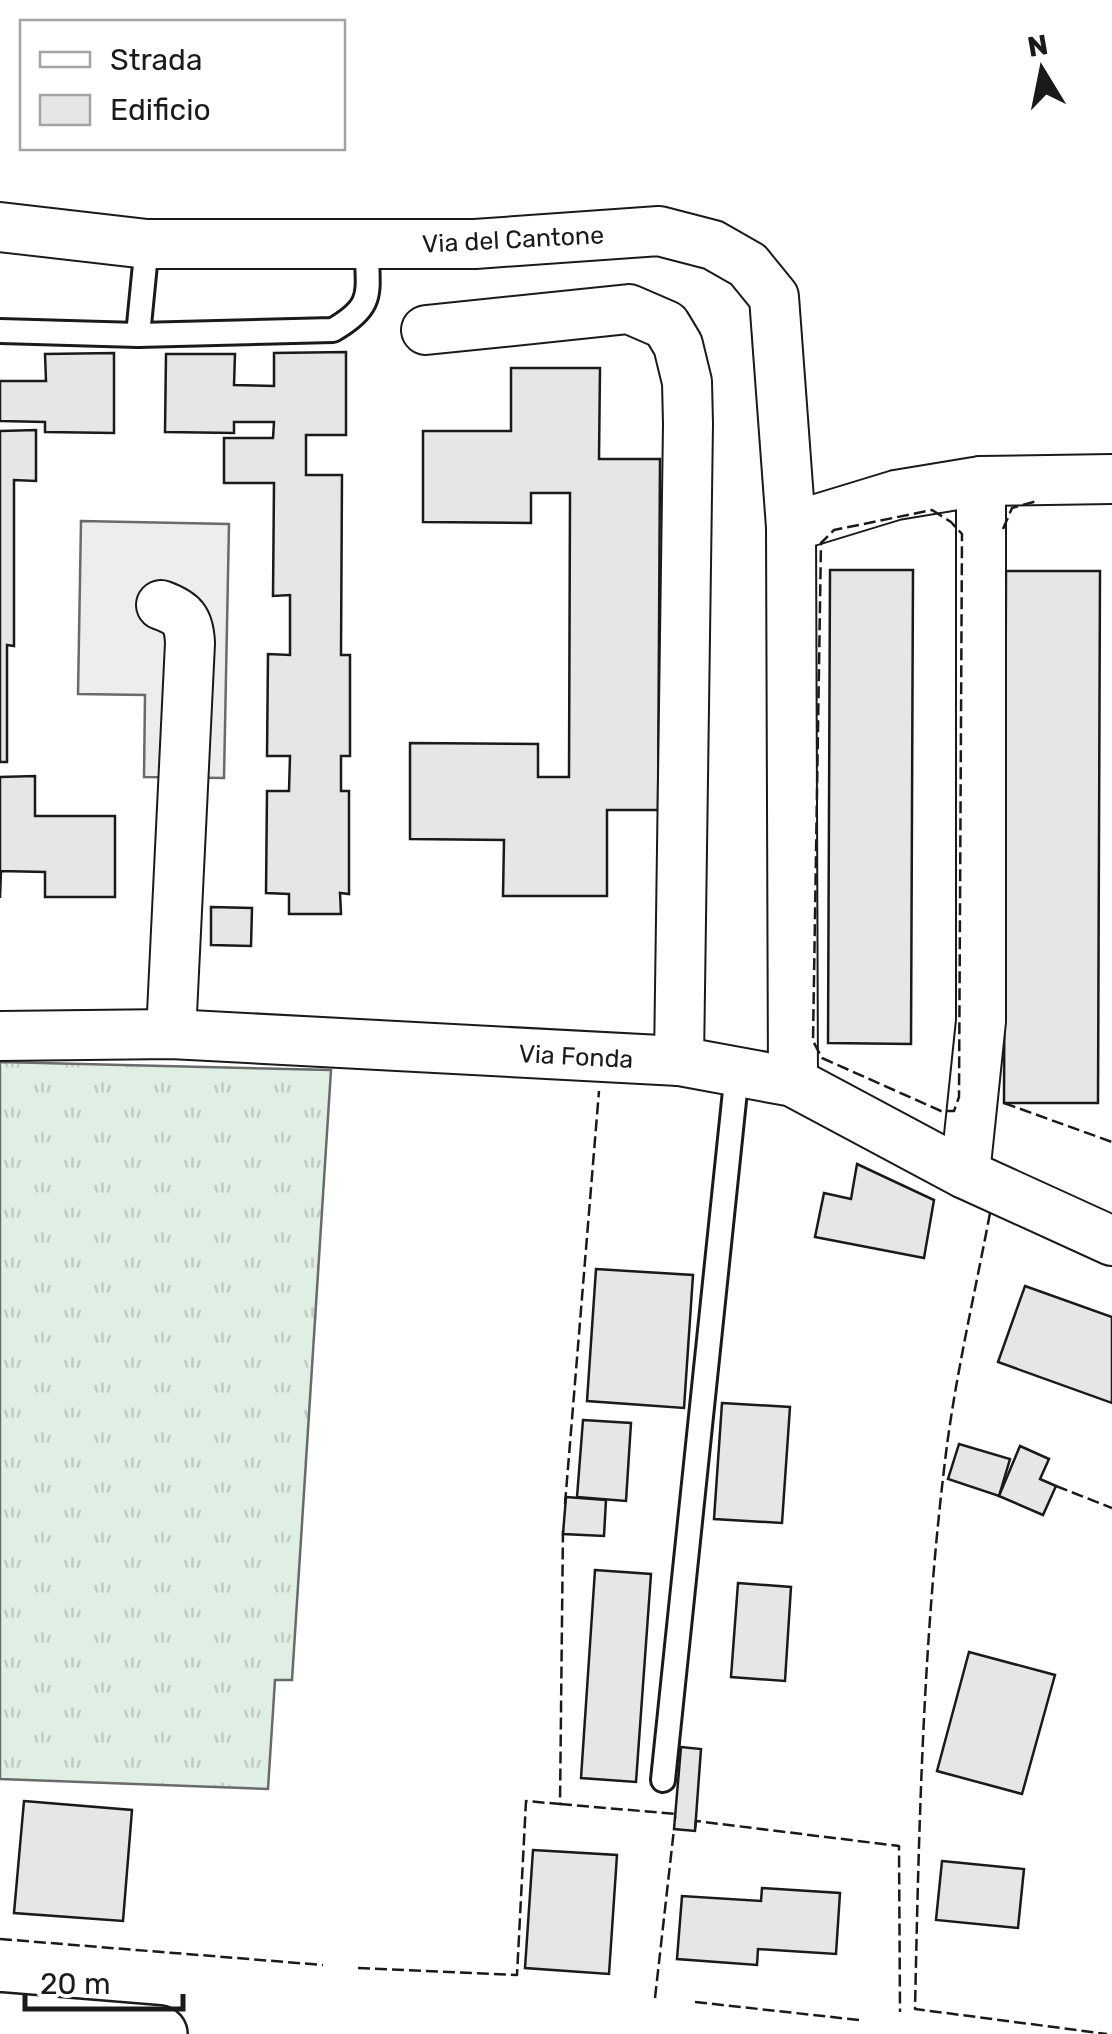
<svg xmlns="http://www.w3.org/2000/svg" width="1112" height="2034" font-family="Rubik,sans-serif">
<defs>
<pattern id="grass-tufts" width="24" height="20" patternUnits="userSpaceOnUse" patternTransform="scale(2.5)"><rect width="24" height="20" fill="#e0efe3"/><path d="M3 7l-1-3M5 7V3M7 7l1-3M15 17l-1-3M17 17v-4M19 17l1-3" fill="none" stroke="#c0ccc2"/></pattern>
</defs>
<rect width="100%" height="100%" fill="#fff"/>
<!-- grass -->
<path fill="url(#grass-tufts)" stroke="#6a6a6a" stroke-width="2.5" d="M0,1062l331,8 -39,610h-17l-7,109 -268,-10z"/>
<!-- parking -->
<path fill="#ededed" stroke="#6a6a6a" stroke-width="2.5" d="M81,521l148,3 -5,254 -80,-1 1,-82 -67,-1z"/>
<!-- building -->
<g fill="#e6e6e6" stroke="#1a1a1a" stroke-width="2.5">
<path d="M346,352v83h-40v40h36l-1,180h9v101h-9v35h8v103l-9,-1 1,21h-52v-20l-23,-1 1,-102h22l1,-35h-23l1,-102 22,1v-60l-17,1 1,-113h-50v-45h49l1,-16h-40v11l-69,-1 1,-78h69l-1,31 40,1v-33z"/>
<path d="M114,353v80l-69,-1v-10l-45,-1v-40h46l-1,-27z"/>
<path d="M511,368h89l-1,91h61l-2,351h-51v86h-104l1,-56 -94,-1v-96l128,1v33h31l1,-284h-39v30l-108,-1v-91h88z"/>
<path d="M36,430v51l-22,-1v166l-7,-1v117h-7v-331z"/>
<path d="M830,570h83l-2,474 -83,-1z"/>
<path d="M1006,571h94l-2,532h-94z"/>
<path d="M35,776v40h80v81h-70v-25l-44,-1 -1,27v-121z"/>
<path d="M211,907l41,1 -1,38 -40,-1z"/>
<path d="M857,1164l77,36 -10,58 -109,-21 9,-44 27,6z"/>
<path d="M596,1269l97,6 -9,133 -97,-7z"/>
<path d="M1025,1286l87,31v86l-114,-41z"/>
<path d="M722,1403l68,4 -8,116 -68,-4z"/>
<path d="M583,1420l48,3 -5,78 -49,-4z"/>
<path d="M959,1444l51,15 -11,37 -51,-17z"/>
<path d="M1020,1446l29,13 -9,20 16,7 -13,29 -44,-19z"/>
<path d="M566,1497l40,3 -2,36 -41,-2z"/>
<path d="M595,1570l56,4 -15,208 -55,-4z"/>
<path d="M738,1583l53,4 -6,94 -54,-4z"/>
<path d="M969,1652l86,23 -33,119 -85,-23z"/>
<path d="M681,1747l20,2 -6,82 -21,-2z"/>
<path d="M24,1801l108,9 -9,111 -109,-8z"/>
<path d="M533,1850l84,5 -8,119 -84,-6z"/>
<path d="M942,1861l82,8 -6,59 -82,-8z"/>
<path d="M762,1888l78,5 -4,61 -78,-5 -1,16 -80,-6 5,-63 79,5z"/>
</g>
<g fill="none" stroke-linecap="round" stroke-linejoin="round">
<defs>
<g id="lane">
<path d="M0,331l138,4 195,-5c45,-26 33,-39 34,-86"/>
<path d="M138,335l9,-91"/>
<path d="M663,1780l74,-708"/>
</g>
<g id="street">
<path d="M0,227l147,17h328l184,-13 54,14 35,20 26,32 17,230 2,555"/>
<path d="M426,330l203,-21 37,16 12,20 9,37 1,42 -9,637"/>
<path d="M791,527l105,-32 85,-14 131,-2"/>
<path d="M161,605c22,8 28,15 29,38l-19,391"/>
<path d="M0,1036l171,-2 508,27 114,21 172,92 147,67"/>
<path d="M965,1174l16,-153v-540"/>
</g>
<path id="secondary" d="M0,2021l159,13"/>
</defs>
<!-- lane casing -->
<use href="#lane" stroke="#1a1a1a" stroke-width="28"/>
<!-- street casing -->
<use href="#street" stroke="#1a1a1a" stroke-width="52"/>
<!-- secondary casing -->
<use href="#secondary" stroke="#1a1a1a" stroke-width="60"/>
<!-- lane -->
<use href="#lane" stroke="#fff" stroke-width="22"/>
<!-- street -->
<use href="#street" stroke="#fff" stroke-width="48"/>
<!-- secondary -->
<use href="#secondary" stroke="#fff" stroke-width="55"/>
<!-- fence -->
<g stroke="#1a1a1a" stroke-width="2.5" stroke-dasharray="12 5" stroke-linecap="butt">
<path d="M932,510l19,12 11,12 -3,563 -5,14h-13l-119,-53 -9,-17 8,-498 13,-13z"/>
<path d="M1003,529l9,-21 25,-7"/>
<path d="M1004,1103l108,39"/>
<path d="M990,1213c-15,80 -34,160 -44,240 -23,185 -27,371 -31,556l192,25"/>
<path d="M1056,1486l56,22"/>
<path d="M565,1504l34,-413"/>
<path d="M560,1804l116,10 -1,4"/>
<path d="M695,1828l1,-7 203,25 1,166"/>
<path d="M0,1939l323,26"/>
<path d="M358,1968l159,7 9,-174 34,3 3,-275"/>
<path d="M655,1998l19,-169"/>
<path d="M695,2002l164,18"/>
</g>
</g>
<g text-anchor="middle" stroke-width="8" stroke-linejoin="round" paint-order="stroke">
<!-- street labels -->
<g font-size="25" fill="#1a1a1a" stroke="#fff">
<text transform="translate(513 239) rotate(-3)" y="9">Via del Cantone</text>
<text transform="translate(576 1056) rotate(3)" y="9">Via Fonda</text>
</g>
</g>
<!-- legend -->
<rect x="20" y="20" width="325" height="130" fill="#ffffff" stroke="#a3a3a3" stroke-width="2.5"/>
<rect x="40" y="52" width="50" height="15" fill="#ffffff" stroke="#a3a3a3" stroke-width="2.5"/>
<text x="110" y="70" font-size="30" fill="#1a1a1a">Strada</text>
<rect x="40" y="95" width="50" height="30" fill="#e6e6e6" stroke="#a3a3a3" stroke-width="2.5"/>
<text x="110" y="120" font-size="30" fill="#1a1a1a">Edificio</text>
<!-- north arrow -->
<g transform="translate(1042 70) rotate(350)" stroke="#ffffff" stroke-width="8" paint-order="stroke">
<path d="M0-8L18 38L0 25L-18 38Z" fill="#1a1a1a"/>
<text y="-15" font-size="28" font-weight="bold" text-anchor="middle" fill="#1a1a1a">N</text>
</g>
<!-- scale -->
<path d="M25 1994v15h158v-15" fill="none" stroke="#1a1a1a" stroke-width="5"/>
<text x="40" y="1994" font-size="30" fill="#1a1a1a" stroke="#ffffff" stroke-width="8" paint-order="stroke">20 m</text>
</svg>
